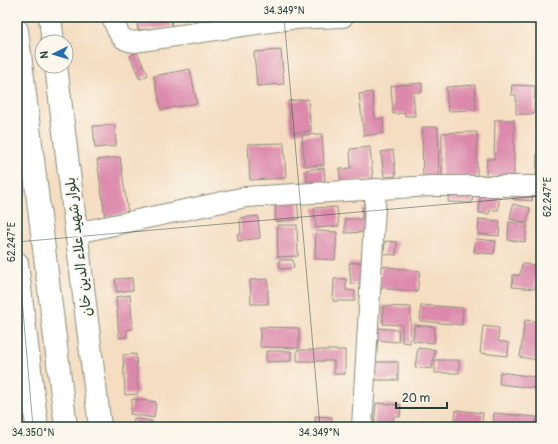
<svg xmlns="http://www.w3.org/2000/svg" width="558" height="444" font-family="Pangolin,'Playpen Sans Arabic',sans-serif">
<rect width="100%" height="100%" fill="#fbf7ec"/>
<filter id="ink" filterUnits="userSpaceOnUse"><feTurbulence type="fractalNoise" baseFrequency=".025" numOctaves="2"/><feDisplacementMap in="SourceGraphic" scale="8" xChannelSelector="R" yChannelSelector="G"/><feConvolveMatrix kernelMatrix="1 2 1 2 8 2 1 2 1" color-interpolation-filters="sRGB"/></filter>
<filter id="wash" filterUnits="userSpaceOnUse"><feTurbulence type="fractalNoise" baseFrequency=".012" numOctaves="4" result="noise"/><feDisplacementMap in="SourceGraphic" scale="16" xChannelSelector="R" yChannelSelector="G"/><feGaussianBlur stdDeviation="0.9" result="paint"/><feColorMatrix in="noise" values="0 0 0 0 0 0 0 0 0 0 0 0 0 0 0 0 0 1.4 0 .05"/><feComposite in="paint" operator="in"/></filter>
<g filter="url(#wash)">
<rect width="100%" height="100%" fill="#f4ddc1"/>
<g id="blocks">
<!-- building -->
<g fill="#dc8aac">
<path d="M140,17h31l1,10 -34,3 -1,-10h3z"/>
<path d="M281,50l3,34 -27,2 -3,-34z"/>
<path d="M137,52l11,23 -8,4 -10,-23z"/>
<path d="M190,69l7,34 -36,7 -7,-34z"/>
<path d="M422,83v9h-9l2,24h-10v-3l-12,1 -2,-28z"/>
<path d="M475,85l1,25 -28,1 -2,-24z"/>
<path d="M512,85l23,1 -1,28h-18v-19h-5z"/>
<path d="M372,92l3,27 8,-1 1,15 -20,3 -5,-42z"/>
<path d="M308,99l3,32 -19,2 -4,-32z"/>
<path d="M495,120h19v56h-28l1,-17h7z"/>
<path d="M115,125l1,21 -21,2 -2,-22z"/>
<path d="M422,127h16l1,54h-16z"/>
<path d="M477,132v45h-35v-44z"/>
<path d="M322,134l2,31 -20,1 -2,-31z"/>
<path d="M284,143l2,35 -36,2 -2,-36z"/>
<path d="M370,147l3,32 -32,3 -2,-13 12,-1 -1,-19z"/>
<path d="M393,150l3,26 -12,1 -3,-25z"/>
<path d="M537,154h4v27h-5z"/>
<path d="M120,157l8,56 -23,4 -8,-57z"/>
<path d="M324,168l1,13 -18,1 -1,-12z"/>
<path d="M514,188l19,2 -1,11 -20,-2z"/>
<path d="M481,189l19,2 -2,19h-8l-1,4 -10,-1z"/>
<path d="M449,190l24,1 -1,12 -24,-1z"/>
<path d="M297,202l2,17 -23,3 -1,-18z"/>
<path d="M513,204l17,4 -3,15 -17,-4z"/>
<path d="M337,207l2,19 -23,2 -2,-20z"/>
<path d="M371,207v25l-26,1v-14h17v-11z"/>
<path d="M258,216l2,22 -22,3 -1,-7h4l-1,-16z"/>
<path d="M479,219l21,2 -1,15 -21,-2z"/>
<path d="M509,222l18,2 -2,18 -17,-2z"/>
<path d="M277,225h20l1,31 -20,1z"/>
<path d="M316,231l21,1 -2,28 -20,-1z"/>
<path d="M476,239l20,2 -2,13 -20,-2z"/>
<path d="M385,241l12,1 -1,13 -12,-1z"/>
<path d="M279,260h14l1,8 -14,1z"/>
<path d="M366,262l-6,33v-12l-9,1 -2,-21z"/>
<path d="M522,264l15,1 -2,24 -23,-2 1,-12h7z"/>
<path d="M382,266l38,5 -3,21 -38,-4z"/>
<path d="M132,278l1,12 -16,2 -2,-13z"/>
<path d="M268,279v25h-17l-1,-24z"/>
<path d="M334,279h12v11l9,1v10h-22z"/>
<path d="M130,295l3,34 -6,1v7l-8,1 -3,-41z"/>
<path d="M421,305l42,3 -1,17 -42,-4z"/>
<path d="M383,306l28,1 -1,36 -8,-1v-17l-19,-1z"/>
<path d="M525,320l16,2v14l-4,24 -17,-3z"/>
<path d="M414,325l21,2 -1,16 -21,-2z"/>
<path d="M483,326l16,2 -1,13 11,2 -1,13 -28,-3z"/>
<path d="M260,327l39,1v20l-39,-1z"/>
<path d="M378,328l21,2 -1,12 -21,-2z"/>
<path d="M418,348l17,2 -3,19 -17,-2z"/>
<path d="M297,350h48v24h-11v-13h-37z"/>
<path d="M266,351h25v10l-25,1z"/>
<path d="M136,354l2,40 -13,1 -2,-40z"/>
<rect x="435" y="360" width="24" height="13"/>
<rect x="374" y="362" width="24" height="18"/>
<path d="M500,372l41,6v11l-42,-5z"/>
<path d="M132,399l24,3 -2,16 -24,-4z"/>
<path d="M376,403l25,2 -1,12 -6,-1 -1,11h-19z"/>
<path d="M456,410l27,3 -2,14h-27z"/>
<path d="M494,413l42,4 -1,10 -42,-1z"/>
<path d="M315,416l17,1v10h-17z"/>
<path d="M134,418l18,3 -1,6h-19z"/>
</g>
</g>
</g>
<g filter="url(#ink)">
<use href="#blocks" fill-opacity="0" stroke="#8a8d7a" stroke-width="1"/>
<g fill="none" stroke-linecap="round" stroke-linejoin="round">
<defs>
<g id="street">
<path d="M112,17c5,13 7,24 22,25l156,-23 53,-2"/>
<path d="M76,233l170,-36 185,-11h110"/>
<path d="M362,427l14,-238"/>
</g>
<g id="secondary">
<path d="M50,17l3,25"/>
<path d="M56,66l44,361"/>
</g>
<g id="highway">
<path d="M17,30l49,397"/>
<path d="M17,263l20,164"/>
</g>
</defs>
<!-- street casing -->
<use href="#street" stroke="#8a8d7a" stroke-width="22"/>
<!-- secondary casing -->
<use href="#secondary" stroke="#8a8d7a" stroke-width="24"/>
<!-- highway casing -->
<use href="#highway" stroke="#8a8d7a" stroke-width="24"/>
<!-- street -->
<use href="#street" stroke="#fff" stroke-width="20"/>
<!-- secondary -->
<use href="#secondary" stroke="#fff" stroke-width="22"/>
<!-- highway -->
<use href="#highway" stroke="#fff" stroke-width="22"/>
</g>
</g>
<!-- ticks -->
<path fill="none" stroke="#1f3d34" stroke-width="1" stroke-opacity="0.45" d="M284,17l36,410M17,241l16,186M17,242l524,-46"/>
<g text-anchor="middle" stroke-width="3.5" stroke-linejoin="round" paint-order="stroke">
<!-- street labels -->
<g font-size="14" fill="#1f3d34" stroke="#fbf7ec">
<text transform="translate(78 247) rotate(-97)" y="5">بلوار شهید علاء الدین خان</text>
</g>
</g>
<!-- margin -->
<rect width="558" height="444" fill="none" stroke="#fbf7ec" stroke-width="44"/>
<!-- north arrow -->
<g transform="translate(54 54) rotate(265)"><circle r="19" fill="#fbf7ec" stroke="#a3ada2"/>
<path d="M0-3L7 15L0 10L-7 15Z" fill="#1f6fb2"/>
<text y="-6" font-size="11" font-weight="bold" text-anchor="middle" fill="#1f3d34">N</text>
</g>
<!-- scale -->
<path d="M396 402v6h51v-6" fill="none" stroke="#1f3d34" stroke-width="2"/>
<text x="402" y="402" font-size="12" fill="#1f3d34" stroke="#fbf7ec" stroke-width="3" paint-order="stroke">20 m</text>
<rect x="22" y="22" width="514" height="400" fill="none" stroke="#1f3d34" stroke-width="1.5"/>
<g font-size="10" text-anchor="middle" fill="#1f3d34">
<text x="284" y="14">34.349°N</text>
<text transform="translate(547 197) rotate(-90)" y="4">62.247°E</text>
<text transform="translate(11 242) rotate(-90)" y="4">62.247°E</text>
<text x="33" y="436">34.350°N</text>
<text x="319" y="436">34.349°N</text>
</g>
</svg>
